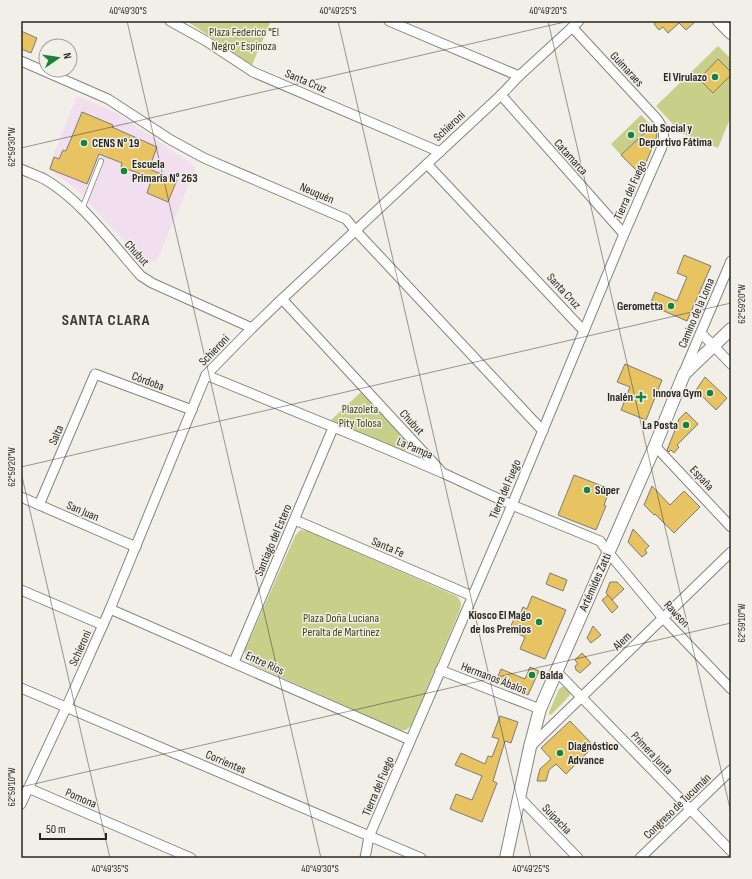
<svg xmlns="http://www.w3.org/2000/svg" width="752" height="879" font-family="'Sofia Sans Condensed',sans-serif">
<rect width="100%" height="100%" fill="#f2efe8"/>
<!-- education -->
<path fill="#f1dff0" d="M77,96l31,13 13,7 75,51 -38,91 -12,7 -72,-78 -10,-7 -16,-11z"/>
<!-- green -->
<g fill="#c7cf89">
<path d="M187,21h84l-19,44z"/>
<path d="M718,46l13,13v57l-13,32 -37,-15 -25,-27z"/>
<path d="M641,115l11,11 -31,29 -10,-11z"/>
<path d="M361,392l48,52v5l-5,2 -74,-30z"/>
<path d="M300,530l8,1 148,65c5,4 6,7 4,14l-49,116 -5,4h-7l-148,-66 -6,-6v-8l50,-114z"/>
<path d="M564,686l6,5 1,3 -19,20 -3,1v-3l10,-23z"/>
</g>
<!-- building -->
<g fill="#e7c461" stroke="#7e7b75">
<path d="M657,21h39l-10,9 -7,-7 -11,10 -5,-6 -4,3 -5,-6z"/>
<path d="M21,31l16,7 -6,15 -10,-4z"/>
<path d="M718,59l13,13v3l-18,18 -14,-14z"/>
<path d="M82,112l31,13 -1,2 45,20 -8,22 28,11 -9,22 -21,-9 5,-15 -31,-11 1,-4 -23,-9 -12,30 -37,-15 4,-12 5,2 4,-9 3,1z"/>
<path d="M652,126l4,5 1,5 -16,39 -20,-20z"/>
<path d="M684,255l27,11 -24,55 -37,-16 5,-13 22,9 10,-24 -10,-4z"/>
<path d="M625,364l37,16 -16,40 -25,-10 9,-23 -13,-5z"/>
<path d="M705,377l22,21 -11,12 -20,-20z"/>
<path d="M686,412l12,12 -21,21 2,2 -5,6 -3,-3 -2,2 -2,-2 8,-20 -3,-2 7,-7 -1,-1z"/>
<path d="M574,475l36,14 -6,16 2,1 -10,24 -38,-15z"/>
<path d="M652,486l18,19 14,-14 16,16 -26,26 -19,-19 -1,1 -10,-10z"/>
<path d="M633,529l16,17 -4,4 2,3 -5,4 -14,-15z"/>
<path d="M550,573l17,7 -4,11 -17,-7z"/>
<path d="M610,582h7l7,7 -12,11 -6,-7z"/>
<path d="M608,595l10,12 -6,6 -10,-13z"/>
<path d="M532,596l34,14 -21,49 -25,-10 5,-12 -16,-7 5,-11 4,1 5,-13 4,2z"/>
<path d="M593,626l8,9 -10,8 -4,-5z"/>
<path d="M582,653l9,10 -11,10 -4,-3 -1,-4 3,-2 -3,-4z"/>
<path d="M530,667l9,4 -11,24 -32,-14 5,-12 24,10z"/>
<path d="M500,716l18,6 -7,21 -6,-2 -12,40 4,2 -15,39 -32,-13 6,-15 16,6 10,-24 -27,-11 6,-12 24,11 3,-8 4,1 7,-18 -7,-2z"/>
<path d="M570,721l24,25 -28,28 -10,-10 -7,6 -3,11h-9l3,-12 11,-10 -10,-11z"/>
</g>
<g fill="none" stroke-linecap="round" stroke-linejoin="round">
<defs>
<path id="lane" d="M82,209l19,-48"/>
<g id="street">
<path d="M170,21l36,20 47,31 187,80"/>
<path d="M389,21l130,55"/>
<path d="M21,61l87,38 63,41 33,18 142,61 9,11 188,201"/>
<path d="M501,95l123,139"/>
<path d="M427,164l157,167"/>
<path d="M21,169c8,4 18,7 25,11 36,21 67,65 95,96l11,7 100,45"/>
<path d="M282,299l158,171"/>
<path d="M701,333l30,31"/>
<path d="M684,372l47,-111"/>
<path d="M206,375l164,67 73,31 69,32 88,36 8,11 55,66 68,71"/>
<path d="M655,446l76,81"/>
<path d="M21,497l115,50"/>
<path d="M39,505l56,-131 97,36"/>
<path d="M295,520l177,76"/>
<path d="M21,590l82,35"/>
<path d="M110,609l300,131"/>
<path d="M234,662l99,-234"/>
<path d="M440,670l100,39"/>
<path d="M556,671l175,180"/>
<path d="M21,688l400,170"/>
<path d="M530,747l201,-195"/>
<path d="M28,788l163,70"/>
<path d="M519,797l59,61"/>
<path d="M21,804l45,-96 44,-99 96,-234 46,-47 30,-29 219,-204 18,-19 60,-55"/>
<path d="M365,858l4,-21 5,-12 138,-320 112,-271 38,-87c3,-12 2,-18 -5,-28l-85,-92"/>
<path d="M640,858l91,-88"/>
</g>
<g id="secondary">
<path d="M719,21l12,12"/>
<path d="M506,858l24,-111 10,-38 115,-263 29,-72 47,-45"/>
</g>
</defs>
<!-- lane casing -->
<use href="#lane" stroke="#86847e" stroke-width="6"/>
<!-- street casing -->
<use href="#street" stroke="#86847e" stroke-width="11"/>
<!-- secondary casing -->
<use href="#secondary" stroke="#86847e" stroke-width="14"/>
<!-- lane -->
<use href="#lane" stroke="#fff" stroke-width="4.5"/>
<!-- street -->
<use href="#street" stroke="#fff" stroke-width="9"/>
<!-- secondary -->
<use href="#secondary" stroke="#fff" stroke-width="12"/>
</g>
<!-- ticks -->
<path fill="none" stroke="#282724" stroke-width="1" stroke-opacity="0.45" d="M127,21l194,837M338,21l193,837M548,21l183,792M21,148l548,-127M21,467l710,-164M21,472l89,386M21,787l710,-164"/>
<!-- markers -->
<g fill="#188339" stroke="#f2efe8" stroke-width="1.5">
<circle cx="715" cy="77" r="4"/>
<circle cx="631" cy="135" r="4"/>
<circle cx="84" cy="143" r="4"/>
<circle cx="124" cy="171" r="4"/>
<circle cx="671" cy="306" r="4"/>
<circle cx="710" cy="393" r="4"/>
<path d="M639 391h4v4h4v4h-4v4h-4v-4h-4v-4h4z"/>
<circle cx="686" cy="425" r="4"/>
<circle cx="587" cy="490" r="4"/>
<circle cx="539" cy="622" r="4"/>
<circle cx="532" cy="675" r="4"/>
<circle cx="560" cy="753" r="4"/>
</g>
<g text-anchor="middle" stroke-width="3" stroke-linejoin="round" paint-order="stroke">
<!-- park labels -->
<g font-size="12" fill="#3d4117" stroke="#f2efe8">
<text x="244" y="36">Plaza Federico "El<tspan x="244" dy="14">Negro" Espinoza</tspan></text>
<text x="360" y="413">Plazoleta<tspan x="360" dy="14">Pity Tolosa</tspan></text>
<text x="341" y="622">Plaza Doña Luciana<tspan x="341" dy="14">Peralta de Martínez</tspan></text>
</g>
<!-- street labels -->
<g font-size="12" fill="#282724" stroke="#f2efe8">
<text transform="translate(627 69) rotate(47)" y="4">Guimaraes</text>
<text transform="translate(306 81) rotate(23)" y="4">Santa Cruz</text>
<text transform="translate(449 126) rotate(-43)" y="4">Schieroni</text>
<text transform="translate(571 157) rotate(48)" y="4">Catamarca</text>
<text transform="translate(630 190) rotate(-66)" y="4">Tierra del Fuego</text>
<text transform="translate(317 193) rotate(23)" y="4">Neuquén</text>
<text transform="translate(137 253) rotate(48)" y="4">Chubut</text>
<text transform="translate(564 291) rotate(47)" y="4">Santa Cruz</text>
<text transform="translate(696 313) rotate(-67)" y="4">Camino de la Loma</text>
<text transform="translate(214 350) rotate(-46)" y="4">Schieroni</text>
<text transform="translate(148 381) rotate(20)" y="4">Córdoba</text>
<text transform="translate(412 422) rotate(47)" y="4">Chubut</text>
<text transform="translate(56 435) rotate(-67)" y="4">Salta</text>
<text transform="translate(415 448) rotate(23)" y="4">La Pampa</text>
<text transform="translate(702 478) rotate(47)" y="4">España</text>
<text transform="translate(505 489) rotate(-67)" y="4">Tierra del Fuego</text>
<text transform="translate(83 511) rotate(23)" y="4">San Juan</text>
<text transform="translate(273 540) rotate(-67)" y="4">Santiago del Estero</text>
<text transform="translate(388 547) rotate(23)" y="4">Santa Fe</text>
<text transform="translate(595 582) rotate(-66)" y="4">Artémides Zatti</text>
<text transform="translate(677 614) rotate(47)" y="4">Rawson</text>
<text transform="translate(622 641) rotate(-44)" y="4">Alem</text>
<text transform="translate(80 648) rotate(-66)" y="4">Schieroni</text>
<text transform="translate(265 663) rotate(24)" y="4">Entre Ríos</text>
<text transform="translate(494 678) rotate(21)" y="4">Hermanos Ábalos</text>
<text transform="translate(652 753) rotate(46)" y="4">Primera Junta</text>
<text transform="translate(226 762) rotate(23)" y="4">Corrientes</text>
<text transform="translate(378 786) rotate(-67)" y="4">Tierra del Fuego</text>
<text transform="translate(81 798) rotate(23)" y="4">Pomona</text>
<text transform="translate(677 806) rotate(-44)" y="4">Congreso de Tucumán</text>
<text transform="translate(557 819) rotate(46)" y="4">Suipacha</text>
</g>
<!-- poi labels -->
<g font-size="12" font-weight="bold" fill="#282724" stroke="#f2efe8" text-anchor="end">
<text x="707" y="81">El Virulazo</text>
<text x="639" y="132" text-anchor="start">Club Social y<tspan x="639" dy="14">Deportivo Fátima</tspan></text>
<text x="92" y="147" text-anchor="start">CENS N° 19</text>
<text x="132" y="168" text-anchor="start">Escuela<tspan x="132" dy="14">Primaria N° 263</tspan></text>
<text x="663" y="310">Gerometta</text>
<text x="702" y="397">Innova Gym</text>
<text x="633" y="401">Inalén</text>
<text x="678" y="429">La Posta</text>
<text x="595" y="494" text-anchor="start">Súper</text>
<text x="531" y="619">Kiosco El Mago<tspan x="531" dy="14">de los Premios</tspan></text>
<text x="540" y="679" text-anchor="start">Balda</text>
<text x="568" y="750" text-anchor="start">Diagnóstico<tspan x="568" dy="14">Advance</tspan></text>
</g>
<!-- district labels -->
<g font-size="16" font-weight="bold" letter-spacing="1" fill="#3c3934" stroke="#f2efe8">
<text x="106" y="325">SANTA CLARA</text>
</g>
</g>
<!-- border -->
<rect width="752" height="879" fill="none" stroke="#f2efe8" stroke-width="44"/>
<!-- north arrow -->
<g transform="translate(58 58) rotate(77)"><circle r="19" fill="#f2efe8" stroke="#a19f9a"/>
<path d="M0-3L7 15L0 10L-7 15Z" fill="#188339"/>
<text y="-6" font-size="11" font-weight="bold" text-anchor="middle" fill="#282724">N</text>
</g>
<!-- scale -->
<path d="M40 833v6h66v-6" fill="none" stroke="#282724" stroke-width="2"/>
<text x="46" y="833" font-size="12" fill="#282724" stroke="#f2efe8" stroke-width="3" paint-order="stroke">50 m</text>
<rect x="22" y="22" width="708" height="835" fill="none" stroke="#282724" stroke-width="1.5"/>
<g font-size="10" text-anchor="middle" fill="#282724">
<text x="128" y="14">40°49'30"S</text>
<text x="338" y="14">40°49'25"S</text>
<text x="548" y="14">40°49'20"S</text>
<text transform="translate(11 147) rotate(-90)" y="4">62°59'30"W</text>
<text transform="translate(741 304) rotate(-90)" y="4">62°59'20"W</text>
<text transform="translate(11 467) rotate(-90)" y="4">62°59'20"W</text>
<text transform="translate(741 623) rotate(-90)" y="4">62°59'10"W</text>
<text transform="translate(11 787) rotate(-90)" y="4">62°59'10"W</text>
<text x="110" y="872">40°49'35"S</text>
<text x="320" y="872">40°49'30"S</text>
<text x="531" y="872">40°49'25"S</text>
</g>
</svg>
